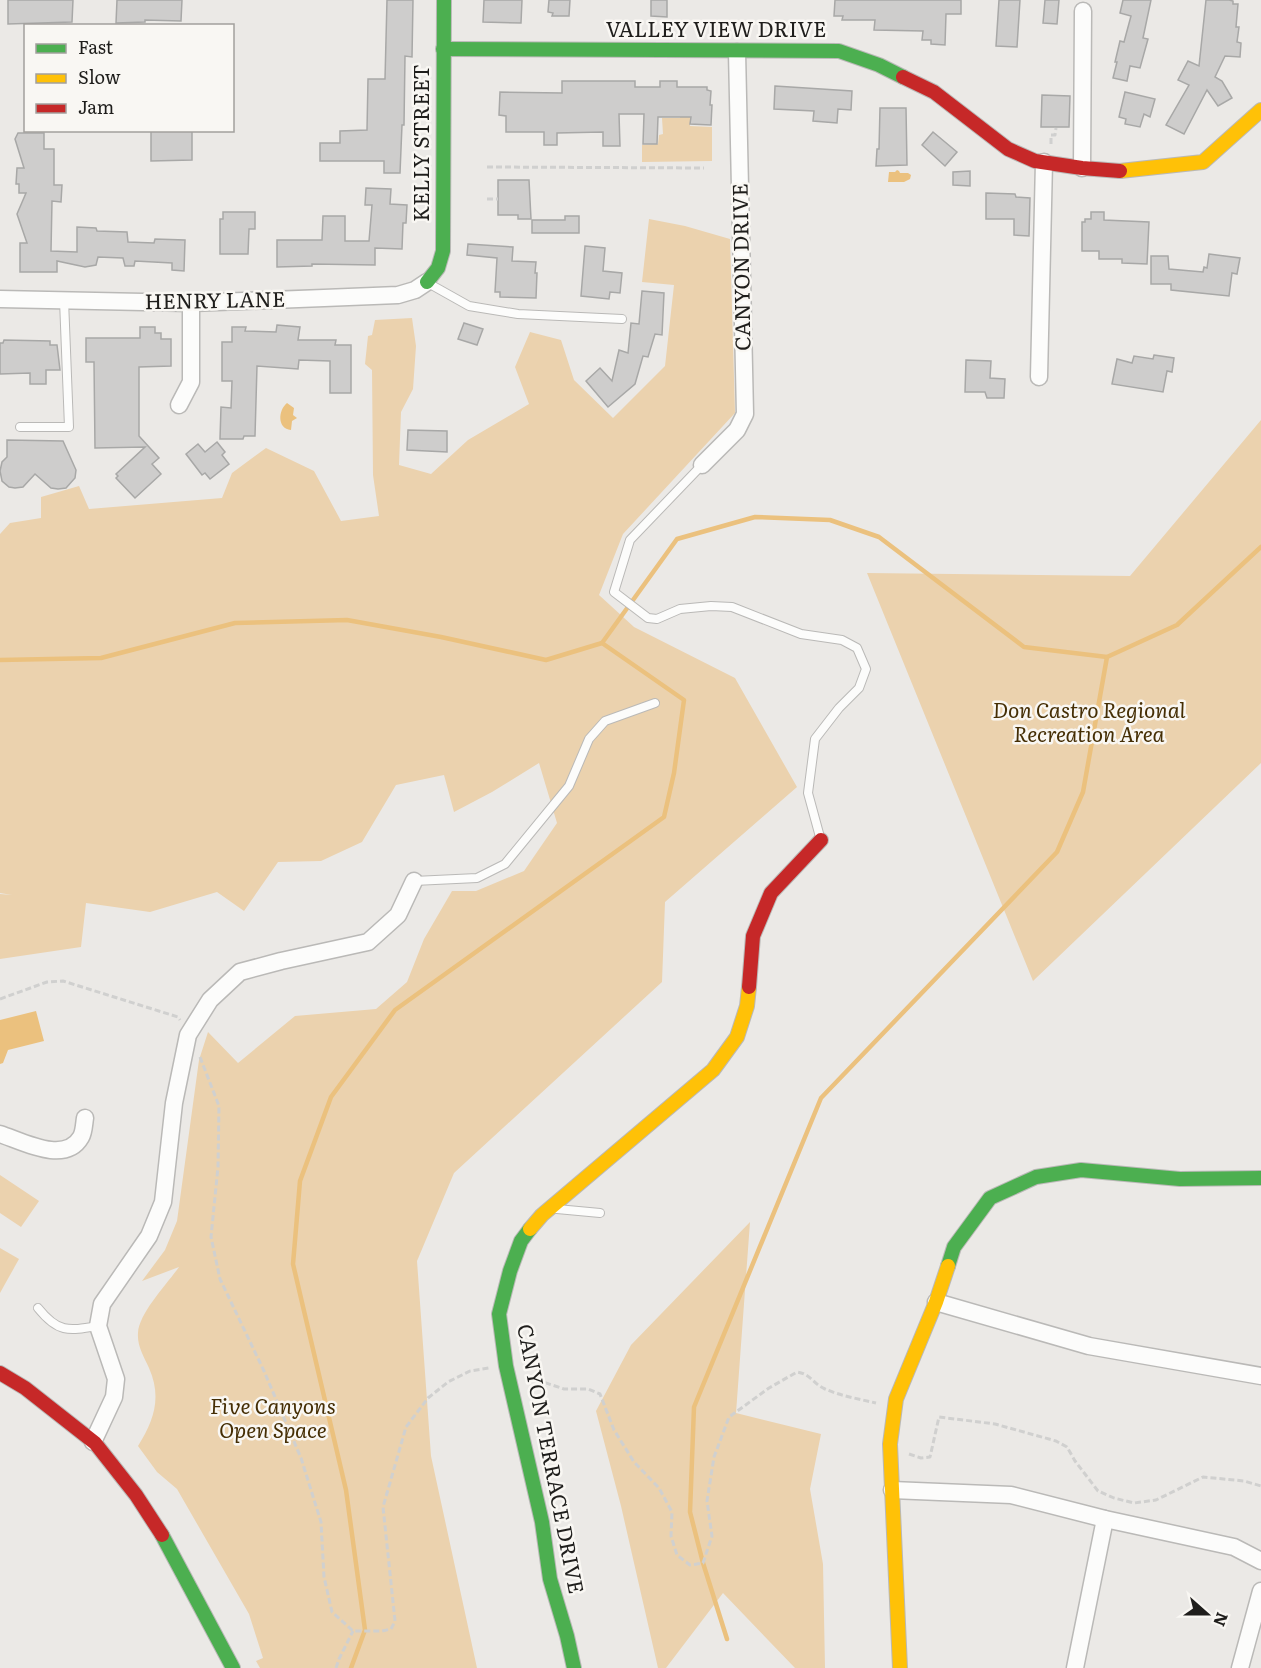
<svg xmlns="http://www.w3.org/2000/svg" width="1261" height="1668" font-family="Literata,serif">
<rect width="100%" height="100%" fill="#ebe9e6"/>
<!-- green -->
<g fill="#ebd2ae">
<path d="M680,112l10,4v10l22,1v34l-70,1v-17l16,-1 1,-9 4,-1 -1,-16h18z"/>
<path d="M649,219l36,7 45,13 5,174 -112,121 -24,61 35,32 101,51 62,109 -132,115 -3,80 -208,191 -37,88 14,195 46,212h-217l-4,-7 7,-3 -14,-44 -72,-125 -20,-17 -19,-26c16,-25 24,-49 11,-78 -5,-11 -12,-22 -11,-35 1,-20 29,-49 41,-66l-37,14 23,-31 12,-29 22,-161 9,-28 30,31 57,-47 81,-7 31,-27 17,-43 28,-48h24l48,-20 33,-48 -18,-60 -47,29 -38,20 -10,-37 -48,10 -34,57 -41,19 -43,1 -34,49 -27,-19 -67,20 -64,-9 -5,44 -81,12v-65l12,1 -12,-2v-359l10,-11 31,-5v-21l38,-11 10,23 133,-11 10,-25 34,-25 48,23 27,50 38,-5 -6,-41 -1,-105 -7,-6 3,-28 4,-1 3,-15 37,-2 4,28 -3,43 -12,23 -2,53 32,9 37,-34 61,-36 -14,-37 15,-35 31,8 13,40 39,38 52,-52 9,-81 -32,-3z"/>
<path d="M1261,420v343l-228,218 -166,-408 263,3z"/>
<path d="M0,1175l39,26 -18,26 -21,-14z"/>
<path d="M750,1222l-14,191 85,21 -11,55 13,75 2,104h-30l-72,-75 -57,75h-8l-37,-162 -25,-95 35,-66z"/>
<path d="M0,1248l19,11 -19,34z"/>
</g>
<!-- water -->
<g fill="#ebc17e">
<path d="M897,170l2,1 1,2h8l3,2 -1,4 -6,3h-16l1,-10h6z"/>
<path d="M287,403l7,5 -1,7 4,3 -5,3 -1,9c-14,-1 -13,-20 -4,-27z"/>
<path d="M36,1011l8,30 -36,9 -5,13 -3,1v-44z"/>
</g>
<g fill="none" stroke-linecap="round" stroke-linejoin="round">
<!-- stream -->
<g stroke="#ebc17e" stroke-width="4.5">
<path d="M0,660l101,-2 134,-35 112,-3 94,17 105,23 56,-17 75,-104 78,-22 75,3 49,17 145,110 83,10 70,-32 84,-78"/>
<path d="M727,1639l-24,-76 -13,-51 4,-105 127,-309 236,-246 26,-60 24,-135"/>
<path d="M351,1668l14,-38 -19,-140 -53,-226 7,-83 31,-84 64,-87 269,-193 10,-44 10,-73 -82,-57"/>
</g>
</g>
<!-- building -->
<g fill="#cecdcc" stroke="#a8a8a7" stroke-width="1.5">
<path d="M8,0h65l-1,22 -64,2z"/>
<path d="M117,0h65l-1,21 -36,-1v2l-29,1z"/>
<path d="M387,0h26l-1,57 -7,-1 -1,69h-2l-2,48h-16v-12h-64v-18h20v-12l27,-1 1,-51h17z"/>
<path d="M484,0h38l-1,23 -38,-1z"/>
<path d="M549,0h21l-1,16h-17l1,-3 -5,-1z"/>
<path d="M651,0h16v17l-16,-1z"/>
<path d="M835,0h126v14h-15l-1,31 -14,-1v-4h-9l1,-9 -49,-1 1,-10h-33l1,-4h-9z"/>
<path d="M999,0h21l-3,47 -21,-1z"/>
<path d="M1045,0h14l-2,24 -14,-1z"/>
<path d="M1123,0h28l-8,38 5,1 -8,29 -10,-2 -3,15 -14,-3 4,-16h-2l5,-21 4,1 7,-26 -11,-3z"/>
<path d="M1206,0h23l4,1v3h5l-2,23h3l-2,15 4,1 -1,14 -15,-1 -10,21 7,4 10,17 -14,8 -11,-16 -23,44 -18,-9 23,-40 -11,-5 10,-19 11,5z"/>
<path d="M562,81h73v6h25v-6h17v6h30v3l4,1 -1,14h2l-1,20 -21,-1 1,-7h-33l-1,27h-14l1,-30h-25l1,32h-17v-14l-46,1v12h-13v-13h-38v-16l-7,-1 1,-23 62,1z"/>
<path d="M775,86l77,5 -1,19 -13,-1 -1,14 -24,-2 1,-10 -40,-2z"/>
<path d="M1125,92l30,7 -5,18 -6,-3 -4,13 -15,-3 1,-5 -7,-2z"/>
<path d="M1042,95l28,1 -1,31h-28z"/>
<path d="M880,108h26l1,57 -31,1 1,-17h2z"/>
<path d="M151,130h41v30l-41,1z"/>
<path d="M933,132l24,20 -12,14 -23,-21z"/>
<path d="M18,133h26v16h10v36h8l-1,17 -9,-1 -1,50 26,1v-25l19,1 1,3 30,1 1,10 26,1 1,-4 30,1 -1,31 -12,-1v-7l-37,-2 -1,5h-9l-2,-8 -25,-1 -2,8 -11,2 -28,-6v11h-37v-29h7l-10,-29 9,-21h-7v-9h-3l1,-16h7l-9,-29z"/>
<path d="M970,171v15l-17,-1v-13z"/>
<path d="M498,180h31l2,39h-13v-4h-20z"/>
<path d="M366,188l25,1 -1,15 17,1 -1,18h-3l-1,26 -27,-1v17l-63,-1v2l-35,1v-27h45l1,-24h22v25h24l3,-36h-7z"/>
<path d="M986,193l29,1 1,3 14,1 -1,38 -15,-1v-16h-28z"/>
<path d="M223,212h32v17h-6l-1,25h-28v-35h3z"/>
<path d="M1091,212h13v8l45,2 -2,42 -25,-1v-4h-23v-8h-17v-29h3v-3h6z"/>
<path d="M565,216h14v17h-47v-13h33z"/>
<path d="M468,244l45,3 -1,14 24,1 -1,11h2l-1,25 -36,-1v-5h-5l2,-34 -30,-3z"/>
<path d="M585,246l20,2 -2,23 19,2 -2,20 -10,-1 -1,7 -28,-3z"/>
<path d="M1209,254l31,4 -3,16 -5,-1 -3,23 -58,-6v-6h-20v-28h17l1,13 34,3 1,-5 3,1z"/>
<path d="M642,291l22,2 -2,42 -7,-1 -7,23 -5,-1 -8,28 -27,23 -22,-26 14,-13 12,13 7,-31 9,3 3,-30 8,1z"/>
<path d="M464,323l19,6 -6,16 -19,-6z"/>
<path d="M277,325l23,2 -2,13h38l-1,5h16v48h-21v-32l-31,-1 -1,9 -41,-3 -2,70h-11l-1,3h-23l1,-32 10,1 1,-27h-10v-39h10v-15h14l-1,4 31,1z"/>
<path d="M140,327h15v6h6v6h10v27l-32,1v69l20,22 -7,6 9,10 -26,24 -19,-20 2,-2 -2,-2 29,-27 -50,1 -1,-86h-8v-24h54z"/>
<path d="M4,340l46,1v4h7l3,25h-14v14h-16v-11l-30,1v-31h3z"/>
<path d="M1154,355l20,3 -2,14 -5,-1 -4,21 -51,-8 5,-25 15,4 2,-7 19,3z"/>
<path d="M966,360l25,1 -1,17 15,1 -1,19h-17l-2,-6h-20z"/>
<path d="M408,430l39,1v21l-40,-2z"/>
<path d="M7,440l56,1 13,29 -1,8 -9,10 -8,1 -7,-1 -16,-14 -12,13 -8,1 -6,-1 -7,-6 -2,-10 2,-9 5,-5z"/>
<path d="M217,442l8,10 -3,3 7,9 -19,15 -5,-6 -3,2 -16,-21 12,-10 7,8z"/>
</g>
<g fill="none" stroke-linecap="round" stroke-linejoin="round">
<defs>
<g id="lane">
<path d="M428,283l41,23 49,8 104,5"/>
<path d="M20,427h49l-5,-127"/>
<path d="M702,465l-72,75 -16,52 34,26 9,1 23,-10 31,-3 21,1 69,27 41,6 15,8 9,21 -7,19 -20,20 -24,31 -7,54 12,44"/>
<path d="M414,881l63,-3 28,-14 64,-78 20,-47 16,-18 50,-18"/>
<path d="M557,1209l43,4"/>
<path d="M38,1308c20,25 30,23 60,18"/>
</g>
<g id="street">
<path d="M1082,168l1,-157"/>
<path d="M0,299l191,4 133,-5 74,-3 17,-5 12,-8"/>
<path d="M1039,377l5,-215"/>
<path d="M179,405l12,-23v-79"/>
<path d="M702,465l35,-35 8,-16 -8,-362"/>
<path d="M0,1134c22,7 65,31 81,3 3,-5 3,-13 4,-19"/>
<path d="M936,1302l153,44 172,30"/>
<path d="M93,1442l21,-45 2,-18 -18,-53 4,-22 47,-68 14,-34 11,-99 14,-68 22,-35 30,-28 41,-11 87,-19 30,-27 16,-34"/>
<path d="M892,1490l119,5 94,24 129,28 27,14"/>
<path d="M1075,1668l30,-149"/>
<path d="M1240,1668l21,-77"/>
</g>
<g id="fast">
<path d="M443,49l396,2 40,14 24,12"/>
<path d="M427,282l11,-14 5,-17 1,-251"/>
<path d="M530,1229l-9,12 -11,30 -11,43 7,52 36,156 8,57 17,57 7,32"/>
<path d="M948,1266l6,-19 36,-49 46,-21 45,-7 99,9 81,-1"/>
<path d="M162,1535l71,133"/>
</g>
<g id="slow">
<path d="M1120,171l83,-9 58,-52"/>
<path d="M530,1229l12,-14 171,-145 24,-33 10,-31 2,-19"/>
<path d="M900,1668l-10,-224 6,-45 40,-97 12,-36"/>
</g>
<g id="jam">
<path d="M903,77l31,15 74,57 27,12 47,7 38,3"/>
<path d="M749,987l4,-51 18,-43 50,-53"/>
<path d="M0,1373l25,15 70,55 41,52 26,40"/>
</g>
</defs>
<!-- lane casing -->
<use href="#lane" stroke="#bab9b7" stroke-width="10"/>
<!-- street casing -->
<use href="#street" stroke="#bab9b7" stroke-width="19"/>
<!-- fast casing -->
<use href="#fast" stroke="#bab9b7" stroke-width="16"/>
<!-- slow casing -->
<use href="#slow" stroke="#bab9b7" stroke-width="16"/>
<!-- jam casing -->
<use href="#jam" stroke="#bab9b7" stroke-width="16"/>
<!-- path -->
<g stroke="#d0d0cf" stroke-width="3" stroke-dasharray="6 3" stroke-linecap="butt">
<path d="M1051,144v-9h4l1,-7"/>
<path d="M487,167l217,1"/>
<path d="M487,199h11"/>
<path d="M0,999l47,-17 16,-1 115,36 2,3"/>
<path d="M200,1057l19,49 -1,61 -7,70 9,42 44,92 37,87 20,64 3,55 8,35 21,19h29l9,-2 4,-8 -12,-114 23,-80 22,-29 20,-16 22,-11 19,-3"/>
<path d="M528,1377l36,12h24l12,5 14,36 20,32 25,26 13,24 -1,24 6,19 13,10 13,-2 9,-27 -5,-35 7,-44 15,-40 40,-29 28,-16c14,2 16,12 28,17 16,7 34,10 51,14"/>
<path d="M909,1454l12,4 9,-1 9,-40 56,7 61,17 11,6 8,14 23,30 16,7 20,5 22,-3 47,-23 41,4 17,5"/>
<path d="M336,1668l3,-9 14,-28"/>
</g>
<!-- lane -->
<use href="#lane" stroke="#fcfcfb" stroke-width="8"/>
<!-- street -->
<use href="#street" stroke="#fcfcfb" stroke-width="16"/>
<!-- fast -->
<use href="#fast" stroke="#4caf50" stroke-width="14"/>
<!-- slow -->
<use href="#slow" stroke="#ffc107" stroke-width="14"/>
<!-- jam -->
<use href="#jam" stroke="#c62828" stroke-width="14"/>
</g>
<g text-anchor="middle" stroke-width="5" stroke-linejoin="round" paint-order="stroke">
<!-- street labels -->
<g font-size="21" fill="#1f1e1c" stroke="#f9f7f3">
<text x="716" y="37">VALLEY VIEW DRIVE</text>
<text transform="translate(422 143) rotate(-90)" y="7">KELLY STREET</text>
<text transform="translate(742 267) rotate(-91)" y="7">CANYON DRIVE</text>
<text transform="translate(215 301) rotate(-1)" y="7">HENRY LANE</text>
<text transform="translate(550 1459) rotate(79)" y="7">CANYON TERRACE DRIVE</text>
</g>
<!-- park labels -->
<g font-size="21" font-style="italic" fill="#452e04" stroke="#f9f7f3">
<text x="1089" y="718">Don Castro Regional<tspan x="1089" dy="24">Recreation Area</tspan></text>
<text x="273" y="1414">Five Canyons<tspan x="273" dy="24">Open Space</tspan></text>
</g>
</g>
<!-- legend -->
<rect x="24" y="24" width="210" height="108" fill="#f9f7f3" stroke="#a2a09d" stroke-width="1.5"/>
<rect x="36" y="44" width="30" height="9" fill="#4caf50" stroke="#a2a09d" stroke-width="1.5"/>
<text x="78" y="54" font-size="18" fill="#1f1e1c">Fast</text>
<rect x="36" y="74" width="30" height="9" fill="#ffc107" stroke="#a2a09d" stroke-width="1.5"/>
<text x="78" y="84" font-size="18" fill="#1f1e1c">Slow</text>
<rect x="36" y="104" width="30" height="9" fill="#c62828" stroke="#a2a09d" stroke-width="1.5"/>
<text x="78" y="114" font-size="18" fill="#1f1e1c">Jam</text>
<!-- north arrow -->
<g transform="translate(1207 1614) rotate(111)" stroke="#f9f7f3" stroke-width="4.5" paint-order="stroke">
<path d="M0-4.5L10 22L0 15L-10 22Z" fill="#1f1e1c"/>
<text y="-9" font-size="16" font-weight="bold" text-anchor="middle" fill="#1f1e1c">N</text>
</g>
</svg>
